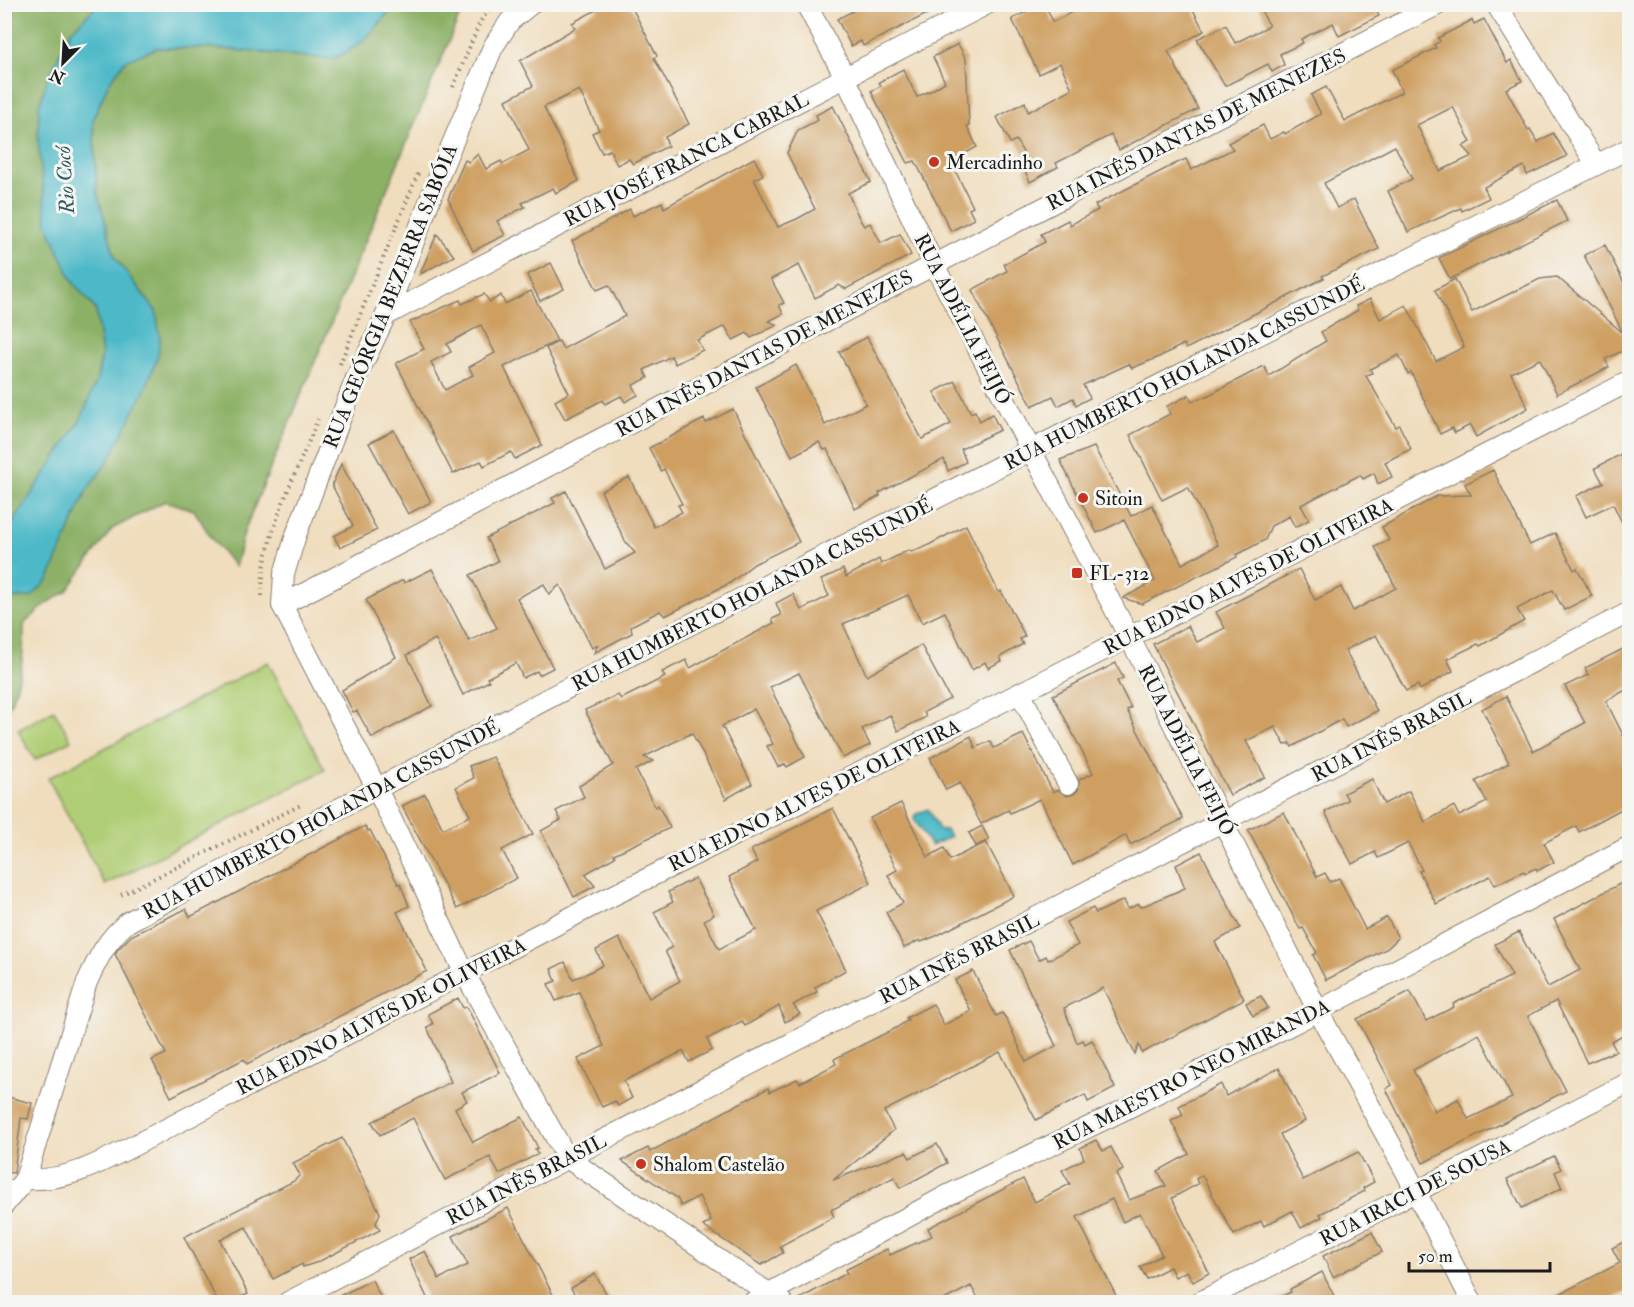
<svg xmlns="http://www.w3.org/2000/svg" width="1634" height="1307" font-family="'IM FELL Double Pica',serif">
<rect width="100%" height="100%" fill="#f6f6f2"/>
<filter id="ink" filterUnits="userSpaceOnUse"><feTurbulence type="fractalNoise" baseFrequency=".0167" numOctaves="2"/><feDisplacementMap in="SourceGraphic" scale="12" xChannelSelector="R" yChannelSelector="G"/><feConvolveMatrix kernelMatrix="1 2 1 2 8 2 1 2 1" color-interpolation-filters="sRGB"/></filter>
<filter id="wash" filterUnits="userSpaceOnUse"><feTurbulence type="fractalNoise" baseFrequency=".008" numOctaves="4" result="noise"/><feDisplacementMap in="SourceGraphic" scale="24" xChannelSelector="R" yChannelSelector="G"/><feGaussianBlur stdDeviation="1.35" result="paint"/><feColorMatrix in="noise" values="0 0 0 0 0 0 0 0 0 0 0 0 0 0 0 0 0 1.4 0 .05"/><feComposite in="paint" operator="in"/></filter>
<g filter="url(#wash)">
<rect width="100%" height="100%" fill="#f0ddbd"/>
<!-- green -->
<g fill="#b0ce75" stroke="#667548" stroke-width="1.5">
<path d="M268,662l57,108 -220,115 -57,-107z"/>
<path d="M54,710l17,30 -36,20 -17,-30z"/>
</g>
<!-- forest -->
<g fill="#8cb166" stroke="#546641" stroke-width="1.5">
<path d="M5,5h93c-31,26 -47,62 -59,101l33,175 24,29 6,44 -5,26 -17,41 -75,113z"/>
<path d="M393,5h71l-219,524 -10,38 -23,-28 -18,-29 -29,-9 -53,28 -45,62 -21,13 -22,20c0,32 -3,63 -19,90v-110l2,-5 24,-2 56,-107 21,-29 48,-150 -41,-53 -18,-66 -4,-72 15,-36 17,-23 32,-13h56l118,11c28,-9 47,-31 62,-54z"/>
</g>
<!-- water -->
<g fill="#4db9c8" stroke="#346a72" stroke-width="1.5">
<path d="M277,4l14,3 9,-3 93,1c-15,23 -34,45 -62,54l-118,-11h-56l-32,13 -17,23 -15,36 4,72 18,66 41,53 4,27 -2,18 -13,34 -37,71 -21,29 -38,89 -18,18 -24,2 -2,5v-70l75,-113 17,-41 5,-26 -6,-44 -24,-29 -25,-57 -9,-85 1,-33 8,-26 24,-49 27,-26z"/>
<path d="M928,809l12,22 6,-1 4,7 -19,9 -17,-27 1,-4z"/>
</g>
<g id="blocks">
<!-- building -->
<g fill="#ce9f61" fill-rule="evenodd">
<path d="M595,4h35l27,52 -3,2 35,66 -24,13 3,9 -35,18 -4,-5 -12,6 -7,-15 -8,3 -10,-20 7,-3 -20,-40 -35,17 35,74 -23,12 -3,-5 -31,15 3,4 -28,14 8,14 -32,16 -25,-52 17,-39 4,2 9,-8 8,15 15,-8 2,3 26,-14 -23,-50 27,-14 -13,-25 55,-33 -3,-5 26,-14z"/>
<path d="M850,4h56l21,10 -64,32 -2,-5 -10,5 -14,-27 16,-8z"/>
<path d="M1041,4h4l8,18 34,-18h103l14,27 -36,20 30,58 -79,41 -8,-15 -55,28 2,4 -28,15 -6,-13 6,-4 -14,-25 -6,3 -13,-26 28,-15 3,10 44,-23 -12,-26 -21,11 -27,-55z"/>
<path d="M1258,4h115l6,12 -40,20 -6,-13 -32,16 2,4 -23,11 4,11 -12,7 -4,-8 -43,22 -28,-47 29,-14 9,18 34,-17z"/>
<path d="M1484,19l23,44 4,-3 11,21 -16,8 22,41 2,-1 8,13 15,-9 14,23 -40,19 -3,-9 -40,21 5,11 -27,13 -1,-3 -53,24 -20,-41 24,-12 -17,-33 -71,37 13,25 17,-9 25,50 -57,27 2,2 -138,71 -2,-5 -27,14 -25,10 -3,-4 -46,21 7,13 -14,7 -3,-7 -15,8 -5,-10 -21,10 -60,-116 35,-19 -3,-7 41,-22 -4,-8 27,-14 2,5 28,-15 -3,-5 80,-41 11,-5 5,11 42,-21 -5,-6 35,-18 7,14 14,-7 1,2 36,-20 -10,-19 15,-8 19,34 18,-9 39,-20 -10,-22 44,-22 -2,-3 6,-4 -2,-3 34,-18 2,4zM1453,107l18,35 -8,4 9,10 -32,15 -23,-46z"/>
<path d="M958,44l8,15 3,66 -2,1 10,21 -22,12 3,4 -5,3 20,41 -4,2 5,10 -23,12 -36,-70 -7,2 -37,-72 10,-5 -2,-4 24,-13 14,28 15,-7 13,-8 -12,-25z"/>
<path d="M833,106l38,76 -23,11 12,27 4,6 6,-3 11,20 19,-9 11,21 -65,34 -7,-4 -24,13 -16,-33 -28,14 13,24 -5,2 4,9 -14,7 8,4 -26,13 -4,-5 -14,7 -8,-14 -28,14 6,10 -28,14 -4,-8 -27,14 4,8 -15,7 5,10 -13,7 -4,-6 -16,8 -2,-4 -38,19 -10,-18 14,-8 -23,-45 13,-7 4,8 62,-33 -16,-31 -12,5 -25,-49 58,-32 3,7 29,-14 2,6 90,-50 9,17 -9,4 24,48 19,-8 18,-10 -28,-56 11,-23 20,-10 -2,-5z"/>
<path d="M1557,200l10,21 -117,58 -11,-21z"/>
<path d="M437,234l17,22 -34,18z"/>
<path d="M1605,245l24,48v55l-24,11 4,8 -52,27 -17,-35 -29,14 17,35 -52,29 -6,-12 -15,8 -3,-5 -12,6 -29,-62 -3,2 -9,-19 -29,14 2,4 -6,3 30,51 3,-2 12,24 -26,13 7,15 -14,7 -4,-11 -11,6 -3,-4 -59,30 8,15 -14,7 -6,-11 -18,10 -6,14 -29,15 1,2 -95,47 -19,-6 32,-17 -31,-61 -27,13 -37,-73 34,-13 37,69 21,-11 30,59 36,-19 -30,-58 -26,13 -32,-65 40,-21 -3,-8 22,-11 3,6 15,-5 57,-30 5,10 57,-35 -5,-9 37,-22 -2,-4 14,-7 10,20 26,-14 30,56 28,-14 -29,-57 20,-11 17,33 68,-33 17,-2 66,56 -39,-78z"/>
<path d="M551,263l13,26 -24,12 -13,-26z"/>
<path d="M531,291l26,50 -53,26 38,78 -27,14 -4,-7 -27,14 -3,-5 -28,13 -57,-111 28,-14 -14,-27 50,-22 2,4 22,-10 6,8 11,-7 4,9zM481,325l14,28 -26,14 4,8 -28,15 -14,-28 20,-10 -4,-8z"/>
<path d="M867,337l55,102 29,-15 -17,-32 21,-11 16,32 4,-2 5,10 12,-7 8,16 -39,19 5,13 -18,9 -4,-12 -65,34 1,3 -25,13 -28,-60 -3,1 -5,-8 -27,14 -36,-69 40,-22 29,60 41,-21 -27,-52z"/>
<path d="M733,409l66,133 -45,22 -24,19 -65,33 -5,-5 -29,15 1,7 -38,20 4,-8 -6,3 -32,-63 -11,9 -5,-10 -27,14 36,70 -14,7 -2,-4 -14,7 -7,-15 -29,15 2,3 -26,14 -28,-56 -28,16 25,51 -60,32 -15,-27 -4,1 -11,-22 54,-33 -30,-57 37,-20 1,3 28,-14 37,72 28,-13 -27,-53 28,-14 -12,-23 69,-35 -3,-5 14,-7 39,78 30,-16 -10,-12 -24,-50 28,-14 25,50 28,-15 -4,-7 4,-1 -18,-35 -3,2 -12,-23 55,-29 2,4z"/>
<path d="M394,430l37,72 -23,12 -39,-71z"/>
<path d="M1629,450v87l-16,-33 -27,13 -10,-21 27,-13 -8,-15z"/>
<path d="M341,464l36,66 -37,18 -6,-12 19,-10 -21,-41z"/>
<path d="M1493,470l37,75 25,-12 19,37 3,-2 15,28 -28,14 -11,-20 -36,19 7,12 -44,25 -2,-2 -31,15 6,12 -33,19 -2,-5 -12,6 -30,-56 -31,15 32,61 -31,16 -4,-8 -50,28 -2,-4 -5,2 -10,-18 -29,14 19,36 -35,18 -77,-151 35,-18 9,16 28,-14 -9,-16 83,-43 16,31 26,-13 12,24 43,-23 -21,-41 14,-7 -7,-13 55,-31 34,-1 -6,-11z"/>
<path d="M966,525l33,68 2,-2 24,45 -5,3 3,5 -23,13 2,4 -14,7 -3,-6 -13,8 -27,-58 -23,11 -14,-28 -65,29 24,52 54,-31 29,54 -26,13 2,5 -28,14 -8,-16 -28,14 8,16 -27,13 -44,-85 -29,14 35,70 -18,10 -2,-3 -7,3 -11,-21 6,-2 -19,-35 -32,17 30,58 -26,15 -34,-66 -48,24 9,4 -17,9 19,37 3,-2 12,23 -56,26 1,3 -30,17 10,12 -21,11 -33,-66 20,-11 -5,-9 28,-14 -5,-11 34,-21 -28,-55 33,-15 3,4 44,-22 -3,-5 24,-12 4,8 84,-45 -2,-4 9,-4 -5,-12 17,-9 8,16 28,-14 -8,-16 22,-11 3,8 33,-18 2,5 28,-14 2,2 14,-5z"/>
<path d="M1629,646v42l-23,13 23,46v58l-50,27 -3,-6 -32,17 10,19 -17,9 -1,-3 -11,5 -1,-2 -29,14 -5,-9 -54,28 -17,-33 3,-1 -14,-27 -30,15 -3,-6 -23,12 -27,-52 23,-12 -4,-7 28,-14 12,25 25,-13 16,31 29,-16 5,10 28,-14 -11,-21 33,-18 -27,-54 24,-13 27,55 52,-28 -20,-37 23,-11 -3,-7z"/>
<path d="M1116,663l7,15 -6,3 14,27 -4,2 56,109 -53,26 -4,-10 -53,30 -33,-66 -30,14 -2,-3 -27,14 -21,-41 -14,7 -16,-32 41,-22 4,12 15,-7 4,7 29,-14 30,58 5,-2 9,6 7,-2 4,-4 1,-10 14,-7 -40,-78z"/>
<path d="M493,757l40,77 -31,16 15,28 -60,31 -55,-103 23,-12 18,35 27,-13 -14,-29 18,-9 -5,-12z"/>
<path d="M901,803l27,54 16,-9 6,12 36,-18 28,54 -78,40 -15,6 -1,-2 -16,8 -18,-36 17,-9 -15,-28 9,-5 -27,-52z"/>
<path d="M833,808l38,75 -55,28 30,59 -31,17 2,5 -24,13 7,9 -15,8 -6,-16 -34,20 -3,-5 -35,18 5,11 -23,12 -6,-11 -59,30 8,17 -14,8 -3,-5 -13,6 -24,-48 26,-13 -25,-54 -23,9 -8,-17 8,-3 -5,-12 14,-7 8,17 13,-5 17,-9 -7,-15 23,-12 30,60 31,-17 -15,-30 7,-4 -18,-35 19,-10 -5,-10 27,-14 19,37 -10,5 15,29 37,-19 -27,-53 28,-15 -6,-12z"/>
<path d="M1284,812l33,65 8,-4 5,9 9,-4 26,51 22,-12 11,21 -10,10 -62,32 -13,-25 4,-2 -14,-25 -3,1 -52,-99z"/>
<path d="M365,826l3,5 2,-1 28,54 2,-1 9,23 -12,6 30,59 -180,93 -3,-5 -73,38 -19,-37 14,-6 -51,-100 3,-5 13,-13 27,-14 28,-13 4,8z"/>
<path d="M982,826l7,14 -13,6 -7,-13z"/>
<path d="M1201,852l39,76 -25,14 29,57 -102,54 -3,-8 -4,9 -32,-66 -39,20 13,35 6,-3 2,4 7,-4 23,48 -27,14 -3,-7 -49,25 -36,-68 -116,59 10,19 -61,50 73,-28 4,6 27,-14 10,19 -47,25 -6,-11 -63,33 3,7 -54,29 3,7 -22,12 -58,-39 8,-5 -12,-25 -18,10 -4,-8 -55,-37 26,-13 2,4 118,-64 2,4 27,-13 3,4 36,-19 -2,-5 62,-31 12,-8 -2,-2 27,-14 11,21 27,-14 -16,-31 18,-9 23,45 6,-3 5,7 19,42 30,-16 -46,-96 19,-9 10,19 7,-4 2,4 30,-15 -12,-23 27,-14 3,5 28,-13 4,9 11,-5 2,3 44,-19 -9,-23z"/>
<path d="M1629,879v153l-18,9 5,10 -29,12 -31,-62 -28,15 38,75 -143,72 -37,-74 6,-4 -35,-66 53,-28 16,30 28,-14 -1,-3 59,-28 -17,-32 24,-12 29,55 32,-17 -26,-51zM1479,1034l33,64 -44,21 -10,-20 -23,12 -22,-41z"/>
<path d="M1261,996l7,12 -15,8 -7,-13z"/>
<path d="M458,998l5,10 4,-1 33,66 -38,19 5,9 -12,7 18,34 49,-25 16,31 -3,1 3,5 -39,20 -9,-17 -45,23 -32,-62 -33,17 -8,-13 79,-40 -24,-55 6,-3 -5,-10z"/>
<path d="M1279,1068l26,53 -25,13 23,46 55,-28 16,30 -11,6 2,3 -45,23 2,3 -21,11 -9,-17 -28,15 -3,-5 -27,14 -32,-60 -6,4 2,5 -26,14 37,75 -16,9 -6,-11 -12,6 -5,-10 -23,12 -7,-12 22,-12 -22,-42 -17,9 -11,-23 -35,18 42,85h-139l-9,-16 -31,16h-146l53,-29 -2,-3 42,-21 3,6 42,-19 -4,-8 95,-49 12,23 35,-18 -8,-14 22,-11 -4,-11 16,-8 7,11 8,-4 12,23 -7,4 13,26 37,-14 -8,-15 31,-17 -18,-33 12,-6 -4,-9 42,-22 5,12z"/>
<path d="M4,1096l28,7 -4,16 -7,-1 -7,55 -10,-1z"/>
<path d="M342,1138l38,75 -4,10 4,7 -62,32 -15,5 -1,-3 -29,15 -27,-52 -26,13 28,54 -16,8h-14l-34,-65 110,-56 6,-6 -7,-12z"/>
<path d="M1554,1156l7,13 -6,3 7,16 -40,20 -15,-29z"/>
<path d="M508,1208l45,87 -15,7h-109l-20,-43 16,-8 14,28 29,-14 -15,-29z"/>
<path d="M1372,1232l10,20 -49,25 -10,-21z"/>
<path d="M1629,1239v52l-23,11h-62l76,-39 -8,-15z"/>
<path d="M1322,1272l15,30h-67l21,-10 -1,-3z"/>
<path d="M595,1274l16,28h-32l-8,-14z"/>
<path d="M372,1280l11,22h-56z"/>
</g>
</g>
</g>
<g filter="url(#ink)">
<use href="#blocks" fill-opacity="0" stroke="#867c6c" stroke-width="1.5"/>
<g fill="none" stroke-linecap="round" stroke-linejoin="round">
<defs>
<g id="minor">
<path d="M806,4l39,73 89,188 204,389 180,357 88,161 66,130"/>
<path d="M1496,4l100,160"/>
<path d="M386,315l601,-311"/>
<path d="M282,605l924,-482 233,-119"/>
<path d="M282,605l95,184 88,185 102,184 215,144"/>
<path d="M282,605l2,-31 12,-39 60,-157 30,-63 58,-152 49,-116 17,-26 21,-17"/>
<path d="M1020,693l48,91"/>
<path d="M25,1179l62,-197c11,-24 20,-43 41,-60 495,-269 999,-521 1502,-774"/>
<path d="M4,1205l21,-26c44,3 78,-18 116,-37l459,-240 420,-209 610,-312"/>
<path d="M288,1302l1342,-690"/>
<path d="M753,1302l193,-106 178,-86 194,-99 312,-165"/>
<path d="M1200,1302l430,-220"/>
</g>
</defs>
<!-- minor casing -->
<use href="#minor" stroke="#867c6c" stroke-width="22"/>
<!-- path -->
<g stroke="#867c6c" stroke-width="4" stroke-dasharray="1.5 4.5" stroke-linecap="butt">
<path d="M453,87l27,-65 13,-18"/>
<path d="M340,364l79,-193"/>
<path d="M262,596c-1,-58 35,-123 56,-177"/>
<path d="M121,895l182,-91"/>
</g>
<!-- minor -->
<use href="#minor" stroke="#fff" stroke-width="20"/>
</g>
</g>
<!-- markers -->
<g fill="#c8321e" stroke="#f6f6f2" stroke-width="2">
<circle cx="934" cy="162" r="6"/>
<circle cx="1083" cy="498" r="6"/>
<rect x="1071" y="567" width="12" height="12" rx="3"/>
<circle cx="641" cy="1164" r="6"/>
</g>
<g text-anchor="middle" stroke-width="6" stroke-linejoin="round" paint-order="stroke">
<!-- street labels -->
<g font-size="20" fill="#1c1c1c" stroke="#f6f6f2">
<text transform="translate(1196 129) rotate(-27)" y="7">RUA INÊS DANTAS DE MENEZES</text>
<text transform="translate(686 159) rotate(-27)" y="7">RUA JOSÉ FRANCA CABRAL</text>
<text transform="translate(390 296) rotate(-68)" y="7">RUA GEÓRGIA BEZERRA SABÓIA</text>
<text transform="translate(963 319) rotate(63)" y="7">RUA ADÉLIA FEIJÓ</text>
<text transform="translate(764 353) rotate(-28)" y="7">RUA INÊS DANTAS DE MENEZES</text>
<text transform="translate(1184 373) rotate(-27)" y="7">RUA HUMBERTO HOLANDA CASSUNDÉ</text>
<text transform="translate(1248 576) rotate(-27)" y="7">RUA EDNO ALVES DE OLIVEIRA</text>
<text transform="translate(752 594) rotate(-27)" y="7">RUA HUMBERTO HOLANDA CASSUNDÉ</text>
<text transform="translate(1391 736) rotate(-27)" y="7">RUA INÊS BRASIL</text>
<text transform="translate(1187 750) rotate(63)" y="7">RUA ADÉLIA FEIJÓ</text>
<text transform="translate(814 795) rotate(-26)" y="7">RUA EDNO ALVES DE OLIVEIRA</text>
<text transform="translate(321 819) rotate(-28)" y="7">RUA HUMBERTO HOLANDA CASSUNDÉ</text>
<text transform="translate(959 958) rotate(-27)" y="7">RUA INÊS BRASIL</text>
<text transform="translate(381 1016) rotate(-27)" y="7">RUA EDNO ALVES DE OLIVEIRA</text>
<text transform="translate(1191 1074) rotate(-27)" y="7">RUA MAESTRO NEO MIRANDA</text>
<text transform="translate(526 1179) rotate(-27)" y="7">RUA INÊS BRASIL</text>
<text transform="translate(1415 1192) rotate(-27)" y="7">RUA IRACI DE SOUSA</text>
</g>
<!-- poi labels -->
<g font-size="20" fill="#1c1c1c" stroke="#f6f6f2" text-anchor="start">
<text x="946" y="169">Mercadinho</text>
<text x="1095" y="505">Sitoin</text>
<text x="1089" y="580">FL-312</text>
<text x="653" y="1171">Shalom Castelão</text>
</g>
<!-- water labels -->
<g font-size="21" font-style="italic" fill="#305b61" stroke="#f6f6f2">
<text transform="translate(65 180) rotate(-94)" y="7">Rio Cocó</text>
</g>
</g>
<!-- margin -->
<rect width="1634" height="1307" fill="none" stroke="#f6f6f2" stroke-width="24"/>
<!-- north arrow -->
<g transform="translate(63 63) rotate(204)" stroke="#f6f6f2" stroke-width="4.5" paint-order="stroke">
<path d="M0-4.5L10 22L0 15L-10 22Z" fill="#1c1c1c"/>
<text y="-9" font-size="16" font-weight="bold" text-anchor="middle" fill="#1c1c1c">N</text>
</g>
<!-- scale -->
<path d="M1409 1262v9h141v-9" fill="none" stroke="#1c1c1c" stroke-width="3"/>
<text x="1418" y="1262" font-size="18" fill="#1c1c1c" stroke="#f6f6f2" stroke-width="4.5" paint-order="stroke">50 m</text>
</svg>
